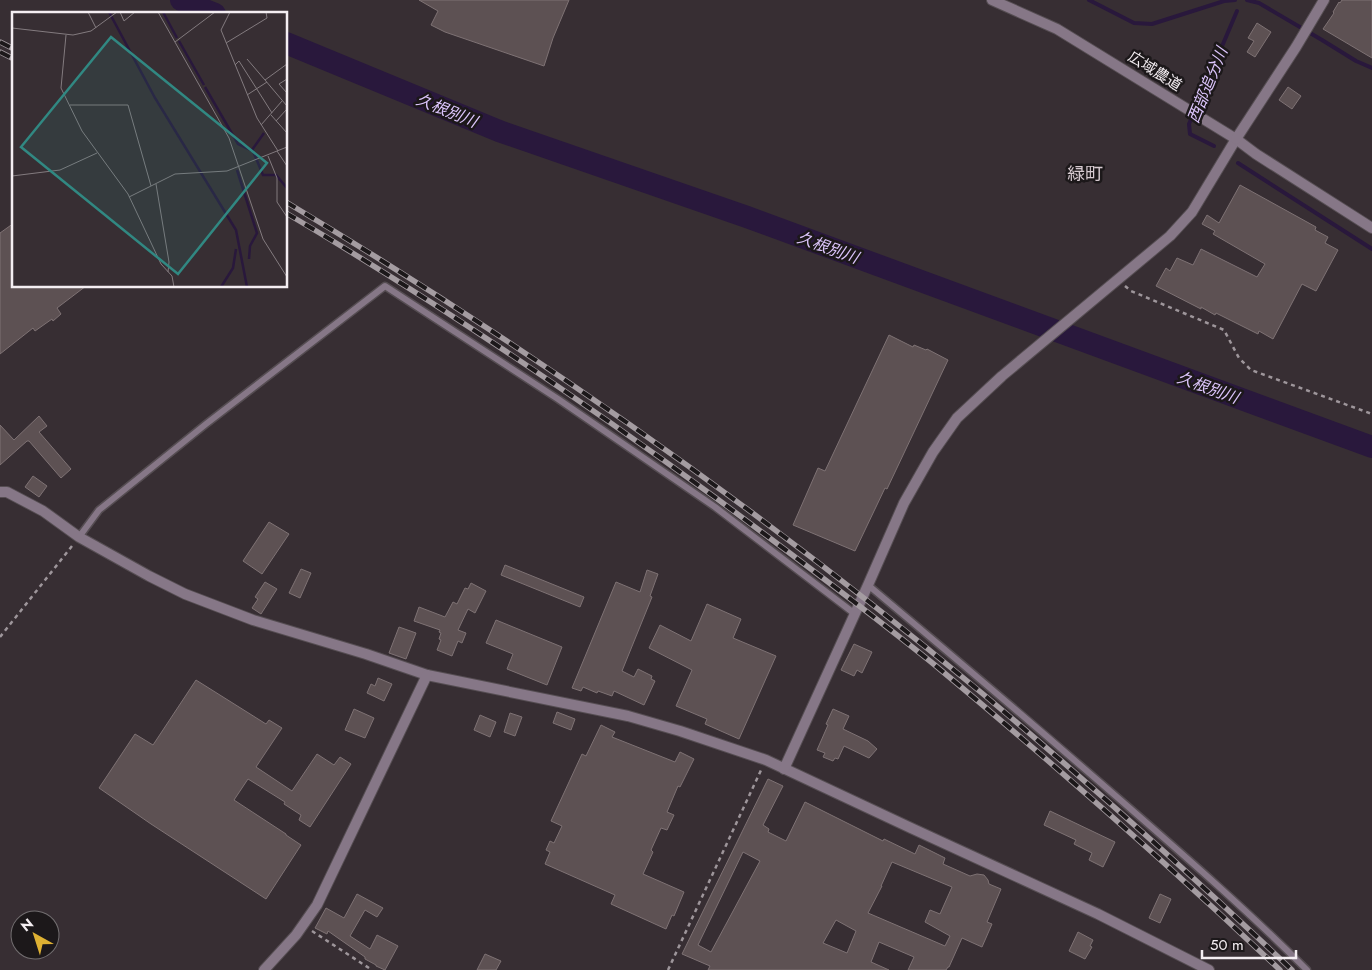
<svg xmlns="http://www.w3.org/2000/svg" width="1372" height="970" font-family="Jost,'Noto Sans JP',sans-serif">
<rect width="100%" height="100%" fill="#372e33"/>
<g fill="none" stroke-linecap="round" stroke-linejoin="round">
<!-- stream -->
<g stroke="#29183c" stroke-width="4">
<path d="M1089,0l45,23 18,1 72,-23 11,-1"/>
<path d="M1247,0l12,3 63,37 34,21 16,7"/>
<path d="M1214,146l-24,-12 -1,-10 48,-113"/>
<path d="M1238,163l134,86"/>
</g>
<!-- river -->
<g stroke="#29183c" stroke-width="22">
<path d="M181,0l34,14"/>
<path d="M286,43l213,88 248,86 625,230"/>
</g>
</g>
<!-- building -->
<g fill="#5d5153" stroke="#7e7274" fill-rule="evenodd">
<path d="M419,0h150l-16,38 -9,28 -99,-34 -14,-7 7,-14z"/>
<path d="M1342,0h30v58l-49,-29 11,-16 -1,-1 6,-10 1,1z"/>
<path d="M1257,23l14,9 -16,25 -8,-5 7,-11 -6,-3z"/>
<path d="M1288,87l13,9 -9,13 -13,-9z"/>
<path d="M1240,185l76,42 -1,3 13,7 -3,6 13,7 -22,41 -14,-7 -29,55 -14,-8 -1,3 -42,-21 -1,2 -14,-8v2l-45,-23 10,-18 4,3 7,-13 16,7 8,-16 56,28 8,-13 -52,-30 2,-3 -13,-7 5,-9 12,8z"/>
<path d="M14,223v63h72l-29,22 4,6 -8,7 -1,-2 -17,12 -2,-3 -33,26v-121z"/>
<path d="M889,335l24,12 1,-2 12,5 1,-1 21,11 -61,129 -2,-1 -30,63 -62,-26 25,-57 7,3z"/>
<path d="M39,416l8,10 -8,6 32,37 -10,9 -32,-37h-2l-27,24v-40l14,15z"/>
<path d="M33,476l14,10 -8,11 -14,-10z"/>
<path d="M269,522l20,12 -27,40 -19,-13z"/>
<path d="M505,565l79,32 -4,10 -79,-32z"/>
<path d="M301,569l10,4 -11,25 -11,-5z"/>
<path d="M647,570l11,4 -8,22 2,1 -30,74 12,6 4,-8 14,7 -1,3 4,2 -11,24 -30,-14 -2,5 -14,-5 -1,2 -14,-6 -2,4 -9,-3 44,-106 24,10z"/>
<path d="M265,582l12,7 -16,25 -9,-6 6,-9 -3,-2z"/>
<path d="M471,583l15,8 -11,22 -7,-4 -10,21 8,3 -4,10 -4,-2 -6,15 -15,-6 4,-10 -2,-1 2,-6 -2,-1 1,-2 -26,-9 5,-14 26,10 8,-15 4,2 8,-16 3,1z"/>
<path d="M707,604l34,15 -8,19 43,18 -37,83 -34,-15 2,-5 -31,-13 16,-36 -43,-22 11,-23 31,16z"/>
<path d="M496,620l66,27 -15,38 -40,-16 6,-15 -27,-11z"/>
<path d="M399,627l17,6 -10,26 -17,-6z"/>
<path d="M854,644l18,8 -10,21 -5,-3 -3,6 -13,-6z"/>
<path d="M378,678l14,6 -8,17 -17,-8 4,-9 4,2z"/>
<path d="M196,680l70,44 3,-4 13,8 -26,39 36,24 25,-37 17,11 6,-8 11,7 -41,63 -11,-7 2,-5 -17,-11 1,-2 -37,-23 -14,21 52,34v1l15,10 -35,54 -115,-75 -52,-36 36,-54 18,11z"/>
<path d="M354,709l20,9 -9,20 -20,-8z"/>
<path d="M833,709l16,7 -6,13 25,12 9,8 -8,9 -25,-12 -6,13 -3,-1 -2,3 -10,-4 2,-4 -8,-3 11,-25 -2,-1z"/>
<path d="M557,712l18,7 -4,11 -18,-7z"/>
<path d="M510,713l12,4 -7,19 -11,-4z"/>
<path d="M480,715l16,7 -6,15 -16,-7z"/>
<path d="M601,725l14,7 -3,5 63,25 5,-10 14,7 -14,28 -2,-1 -11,26 7,3 -7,15 -6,-2 -10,22 2,2 -10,22 41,18 -10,24 -2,-1 -6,14 -55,-25 4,-9 -70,-31 5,-12 -4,-2 4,-9 4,2 8,-17 -11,-5 31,-67 4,2z"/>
<path d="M768,779l15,7 -20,39 6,4 -1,3 18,9 19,-39 78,39 1,-2 31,15 4,-9 26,13 -2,6 27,12 7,-2 7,1 4,5 1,4 12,5 -14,33 5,2 -10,23 -20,-9 -13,29h-1l-2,3h-38l6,-13 -35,-15 -8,20 18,8h-181l2,-4 -28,-12zM743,852l17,9 -49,91 -13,-7zM892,862l60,25 -12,27 -10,-4 -5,12 25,14 -5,10 -77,-33 14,-27h-1zM836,920l20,11 -9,22 -24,-10z"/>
<path d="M1050,811l65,31 -12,25 -14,-7 3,-7 -18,-9 2,-4 -32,-15z"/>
<path d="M357,894l26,14 -6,9 -12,-7 -15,26 20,13 7,-14 21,11 -13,24 -9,-4v-1l-11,-6v-2l-37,-26 -1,3 -12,-6 11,-20 18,10z"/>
<path d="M1160,894l11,5 -11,24 -11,-5z"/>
<path d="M1078,932l15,8 -3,6 2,1 -7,12 -16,-8z"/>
<path d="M485,954l16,7 -5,9h-19z"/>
</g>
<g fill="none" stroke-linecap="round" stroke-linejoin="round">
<defs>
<g id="service">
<path d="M79,537l20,-27 107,-86 179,-138 173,113 157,108 140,107"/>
<path d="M868,585c86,72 172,145 257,219 62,54 124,108 182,166"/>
</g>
<g id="minor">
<path d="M0,492h7l36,19 36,26 70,39 36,18 68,26 113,34 61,21 201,41 52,15 86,29 145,68 187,86 111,56"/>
<path d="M784,769l84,-184 36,-82 29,-51 24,-34 45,-42 168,-140 22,-24 44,-73"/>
<path d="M264,970l32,-35 21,-30 110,-230"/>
</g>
<g id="tertiary">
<path d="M992,0l65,29 179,110 20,15 116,74"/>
<path d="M1236,139l60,-92 28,-47"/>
</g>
</defs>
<!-- service casing -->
<use href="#service" stroke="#554d52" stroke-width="9"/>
<!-- minor casing -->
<use href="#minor" stroke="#554d52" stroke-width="12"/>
<!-- tertiary casing -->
<use href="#tertiary" stroke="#554d52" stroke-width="12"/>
<!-- path -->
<g stroke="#9e969b" stroke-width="2.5" stroke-dasharray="4 4" stroke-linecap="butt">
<path d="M1125,286l6,5 93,39 15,28 12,12 121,44"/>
<path d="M0,637l72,-91"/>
<path d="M312,931l60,39"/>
<path d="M668,970l94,-202"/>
</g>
<!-- service -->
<use href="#service" stroke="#867787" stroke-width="6"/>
<!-- minor -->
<use href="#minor" stroke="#867787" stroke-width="10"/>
<!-- tertiary -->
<use href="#tertiary" stroke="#867787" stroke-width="10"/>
<defs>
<g id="rail">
<path d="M0,42l14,7"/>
<path d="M0,52l14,7"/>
<path d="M286,202c244,146 478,310 697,492 106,89 209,181 309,276"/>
<path d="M286,213c148,87 291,184 430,285 74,55 148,110 220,168 118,98 233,199 344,304"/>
</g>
</defs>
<!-- rail casing -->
<use href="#rail" stroke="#a49ca1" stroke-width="5.5"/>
<!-- rail -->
<use href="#rail" stroke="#1c181a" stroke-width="4" stroke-dasharray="11" stroke-linecap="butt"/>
</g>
<g text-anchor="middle" stroke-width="5" stroke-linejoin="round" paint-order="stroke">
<!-- street labels -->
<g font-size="15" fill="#f4eef2" stroke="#1c181a">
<text transform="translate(1155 71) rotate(32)" y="5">広域農道</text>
</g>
<!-- water labels -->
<g font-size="16" font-style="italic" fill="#dcc5fc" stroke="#1c181a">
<text transform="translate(1207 85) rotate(-68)" y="6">西部追分川</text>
<text transform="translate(447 110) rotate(22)" y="6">久根別川</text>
<text transform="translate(828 247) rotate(20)" y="6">久根別川</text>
<text transform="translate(1208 387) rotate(20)" y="6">久根別川</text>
</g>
<!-- quarter labels -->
<g font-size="18" fill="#d6cad0" stroke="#1c181a">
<text x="1085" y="180">緑町</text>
</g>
</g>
<!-- overview -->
<g transform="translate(12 12)">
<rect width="275" height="275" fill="#372e33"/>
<path fill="none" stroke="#29183c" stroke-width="2.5" d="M97,0l46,86 81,132 11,57M151,0l14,26M167,29l25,44M193,75l33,57 15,7 10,24h13l11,13M240,138l12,-17M225,158l20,63 -7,13 -1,13M209,275l12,-19 3,-19"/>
<path fill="none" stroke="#837b7f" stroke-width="1" d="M76,0l8,16M108,0l4,9 11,-9M146,0l71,126 34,101 24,38M218,0l-9,18 36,88 21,33M0,16l61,7 18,-4 26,-19M54,23l-5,53 21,43 46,63 33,70 11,12 2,11M163,30l40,-30M214,31l41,-25 -1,-6M235,47l18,21M275,52l-22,16 22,26M223,53l4,-4 33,52M275,67l-8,5 8,9M235,83l20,-13M58,93h58l23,81M259,103l16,18M264,109l11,-12M249,113l21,-24M265,139l10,15M256,144l9,22v24l10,15M0,164l48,-6 37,-17M144,172l13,78 -1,10M117,185l46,-23 52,-3 60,-24"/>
<path fill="#318882" fill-opacity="0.15" stroke="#318882" stroke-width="2.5" d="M99,25l156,126 -89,111 -157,-127z"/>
<rect width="275" height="275" fill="none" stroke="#f4eef2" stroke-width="2.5"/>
</g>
<!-- north arrow -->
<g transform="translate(35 935) rotate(321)"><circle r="24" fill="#1c181a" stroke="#726e70"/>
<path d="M0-4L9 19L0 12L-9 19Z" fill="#deb133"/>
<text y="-8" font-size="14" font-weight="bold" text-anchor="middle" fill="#f4eef2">N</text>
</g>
<!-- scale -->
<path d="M1202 950v8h94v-8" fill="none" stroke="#f4eef2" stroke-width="2.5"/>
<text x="1210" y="950" font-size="15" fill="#f4eef2" stroke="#1c181a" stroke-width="4" paint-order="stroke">50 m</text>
</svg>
